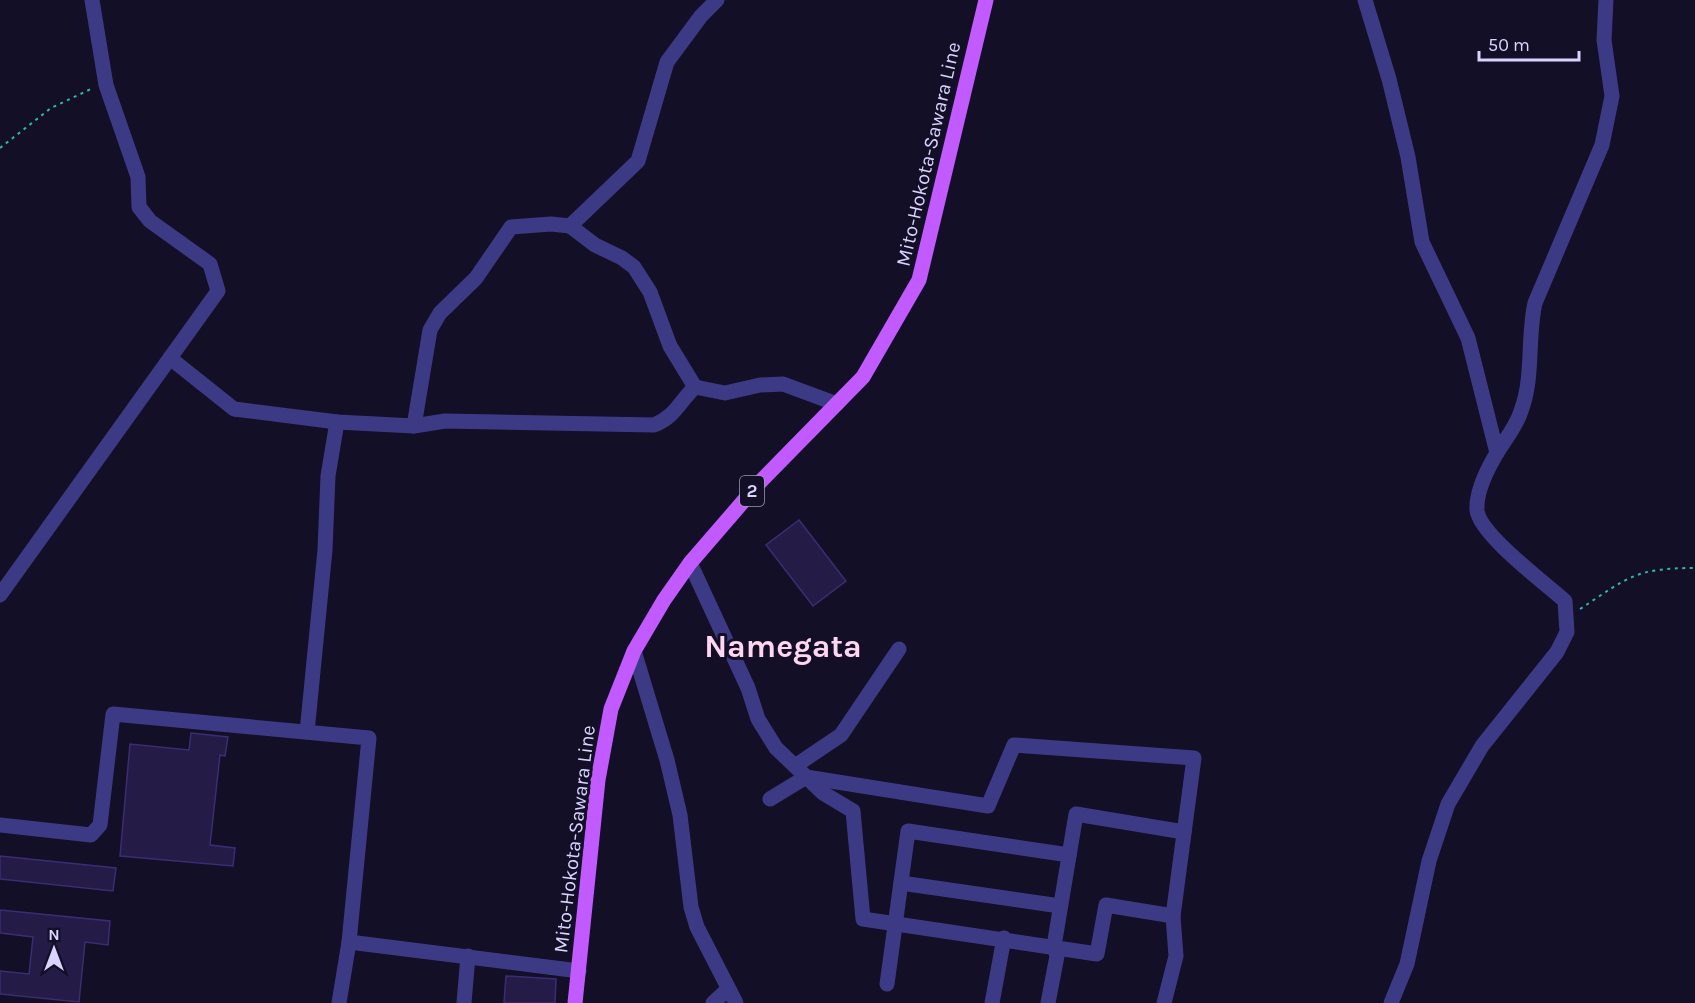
<svg xmlns="http://www.w3.org/2000/svg" width="1695" height="1003" font-family="Karla,sans-serif">
<rect width="100%" height="100%" fill="#130f26"/>
<!-- building -->
<g fill="#241b47" stroke="#3b2d73" stroke-width="1.5">
<path d="M799,520l47,61 -33,25 -47,-61z"/>
<path d="M191,733l37,4 -3,19 -5,-1 -10,90 25,3 -2,18 -113,-10 10,-112 59,6z"/>
<path d="M0,856l116,12 -3,23 -113,-12z"/>
<path d="M0,910l110,11 -2,24 -23,-3 -6,60 -79,-8v-23l29,3 4,-37 -33,-4z"/>
<path d="M506,976l50,3 -1,24h-51z"/>
</g>
<g fill="none" stroke-linecap="round" stroke-linejoin="round">
<!-- path -->
<g stroke="#2fb8b0" stroke-width="2" stroke-dasharray="3 4.5" stroke-linecap="butt">
<path d="M0,148l51,-40 40,-19"/>
<path d="M1580,609c49,-32 55,-41 115,-41"/>
</g>
<!-- minor -->
<g stroke="#3d3a85" stroke-width="15">
<path d="M1365,0l24,79 19,78 14,85 46,96 29,115"/>
<path d="M570,226l25,19 27,13 12,9 16,25 20,54 25,41 30,6 35,-8 23,-1 54,20"/>
<path d="M170,358l64,51 103,13 77,4 31,-5 209,4c21,-8 26,-24 41,-38"/>
<path d="M414,426l16,-96 10,-17 36,-35 35,-51 40,-3 19,2 68,-65 29,-99 34,-46 16,-16"/>
<path d="M690,563l58,125 10,31 18,29 47,45 30,18 10,108 234,35 9,-49 67,11"/>
<path d="M0,595l218,-304 -8,-27 -60,-43 -11,-14 -1,-30 -32,-92 -14,-85"/>
<path d="M634,651l33,109 13,55 11,92 6,20 39,76"/>
<path d="M307,732l18,-182 3,-74 9,-54"/>
<path d="M795,766l46,-31 58,-86"/>
<path d="M770,799l36,-22 182,29 26,-61 180,13 -21,158 3,40 -12,47"/>
<path d="M0,825l91,10 9,-10 13,-111 256,24 -20,204 -10,61"/>
<path d="M901,883l159,23"/>
<path d="M349,942l230,29"/>
<path d="M887,984l21,-153 161,24"/>
<path d="M464,1003l4,-47"/>
<path d="M713,1003l14,-13"/>
<path d="M992,1003l12,-65"/>
<path d="M1048,1003l9,-47 -3,-10 22,-132 108,18"/>
<path d="M1391,1003l16,-39 22,-103 19,-57 34,-58 75,-94 10,-20 -2,-31c-20,-18 -86,-67 -88,-91 -1,-17 9,-38 17,-52 8,-15 22,-30 27,-47 13,-34 6,-73 14,-108l67,-158 10,-49 -8,-56 2,-40"/>
</g>
<!-- primary -->
<path stroke="#c25bff" stroke-width="15" d="M575,1003l23,-223 13,-71 23,-58 30,-51 26,-37 70,-81 103,-105 56,-97 67,-280"/>
</g>
<g text-anchor="middle" stroke-width="6" stroke-linejoin="round" paint-order="stroke">
<!-- shield labels -->
<rect fill="#130f26" stroke="#9e99be" stroke-width="1.5" x="740" y="476" width="24" height="30" rx="4.5"/>
<g font-size="18" font-weight="bold" fill="#d9d4ff">
<text x="752" y="497">2</text>
</g>
<!-- street labels -->
<g font-size="20" fill="#d9d4ff" stroke="#130f26">
<text transform="translate(928 154) rotate(-77)" y="7">Mito-Hokota-Sawara Line</text>
<text transform="translate(574 839) rotate(-83)" y="7">Mito-Hokota-Sawara Line</text>
</g>
<!-- town labels -->
<g font-size="32" font-weight="bold" fill="#ffd6f0" stroke="#130f26">
<text x="783" y="657">Namegata</text>
</g>
</g>
<!-- north arrow -->
<g transform="translate(54 949)" stroke="#130f26" stroke-width="4.5" paint-order="stroke">
<path d="M0-4.5L10 22L0 15L-10 22Z" fill="#d9d4ff"/>
<text y="-9" font-size="16" font-weight="bold" text-anchor="middle" fill="#d9d4ff">N</text>
</g>
<!-- scale -->
<path d="M1479 51v9h100v-9" fill="none" stroke="#d9d4ff" stroke-width="3"/>
<text x="1488" y="51" font-size="18" fill="#d9d4ff" stroke="#130f26" stroke-width="4.5" paint-order="stroke">50 m</text>
</svg>
